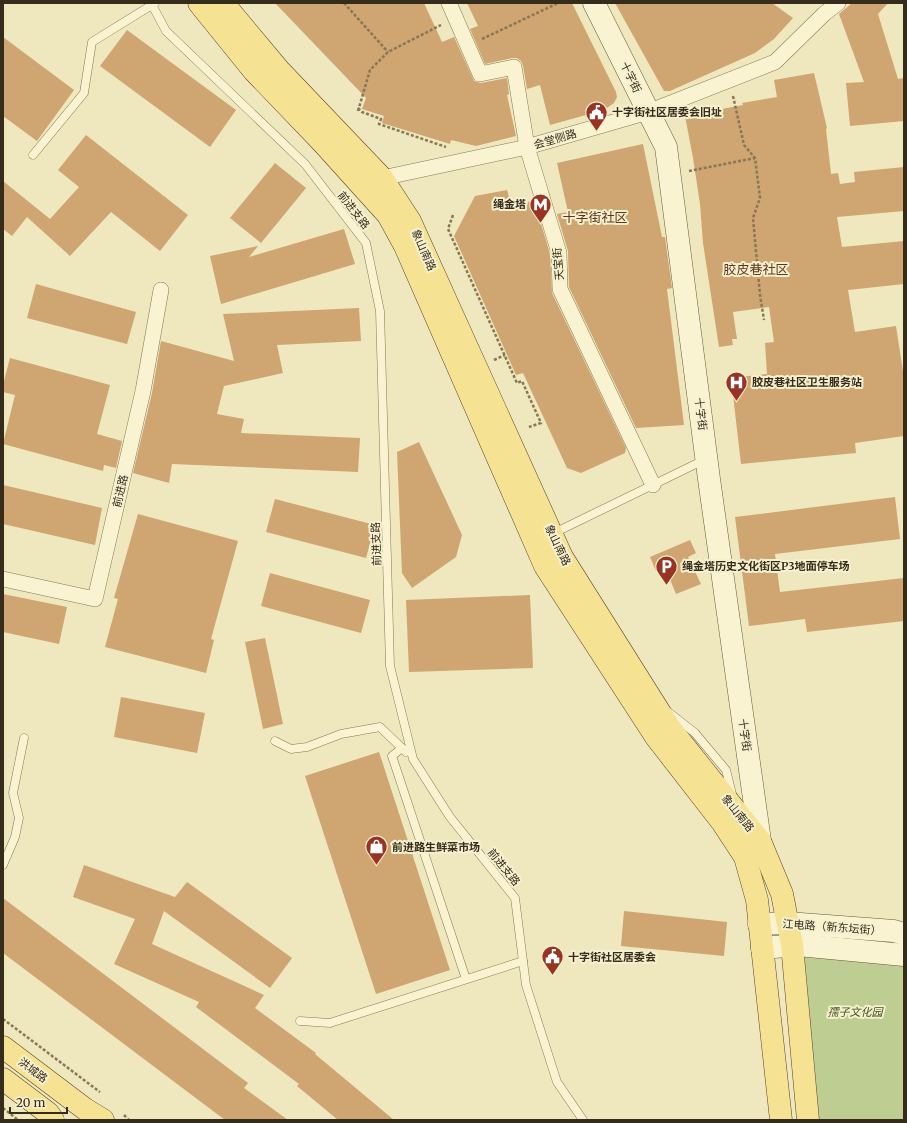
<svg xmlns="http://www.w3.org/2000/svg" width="907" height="1123" font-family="Merriweather,'Noto Sans SC',serif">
<rect width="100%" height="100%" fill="#efe7be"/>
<!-- green -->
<path fill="#becd92" d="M800,952l104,12v156h-89z"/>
<!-- building -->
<g fill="#cfa572">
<path d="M275,3h149l18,39 12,-5 20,44 7,2 26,-5 2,16 -2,1 9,41 -40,10 -25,-6 -1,4 -68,-21 2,-7 -22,-7 4,-11z"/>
<path d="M467,3h105l44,89 1,5 -3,6 -10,7 -54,15 -10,-40 -13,4 -4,-23 -2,-5 -4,-3h-5l-27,6 -15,-35 8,-3z"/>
<path d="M615,3h157l21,15 -19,21 -19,14 -85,38h-6z"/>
<path d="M852,3h36l-10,11 20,65 6,-1v43l-54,5 -4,-43 18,-1 -25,-68z"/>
<path d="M127,30l109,80 -26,37 -110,-81z"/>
<path d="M3,37l71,53 -37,51 -34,-25z"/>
<path d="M814,73l13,55 -1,1 5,45 7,-1 2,11 15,-2 -1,-10 50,-5v44l-67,6 5,30 62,-6v43l-56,6 7,42 41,-6 8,52v58l-49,7 1,10 -115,11 -10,-86 36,-4 -2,-31 9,-1 -5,-35 -36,5 4,27h-5l1,6 -14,2 -16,-104 -3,-39 -7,-46 -8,-42 58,-11 -1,-2 35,-6 -3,-17z"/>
<path d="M86,135l102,80 -28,36 -49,-39 -41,44 -43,-39 -15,19 -9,-7v-48l47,38 29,-32 -21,-17z"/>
<path d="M643,144l19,93h3l7,51 -5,1 17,136 -48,3 -67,-141 -1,-36 -11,-37 11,-2 -11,-49z"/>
<path d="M275,163l31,25 -45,55 -31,-25z"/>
<path d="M507,190l5,17 22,-7 16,54 2,39 74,155 -1,5 -44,20 -14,-5 -44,-95 -7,2 -62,-139 21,-40z"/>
<path d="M344,229l11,35 -134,40 -11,-48 48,-10 -9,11z"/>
<path d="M36,284l100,28 -9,32 -100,-26z"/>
<path d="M359,308l2,33 -84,4 6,28 -59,13 -7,28 27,5 -3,14 119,5 -2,34 -186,-8 -3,19 -36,-10 19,-80 9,-52 73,20 -11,-47z"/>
<path d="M10,358l100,27 -13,49 25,7 -6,27 -12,-3 -1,6 -100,-27 12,-49 -12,-3v-7z"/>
<path d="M419,442l43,93 -6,22 -44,31 -10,-15 -5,-121z"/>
<path d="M3,485l99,23 -7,37 -92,-21z"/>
<path d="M895,497l5,42 -125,15 5,38 124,-14v43l-97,11 -2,-13 -56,7 -14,-109z"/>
<path d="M275,499l100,26 -9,33 -100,-26z"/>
<path d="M138,514l100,27 -27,98 3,1 -8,33 -101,-26 13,-48 -4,-1z"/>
<path d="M690,540l6,13 -8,4 13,27 -25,10 -11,-27 -9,4 -6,-14z"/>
<path d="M270,573l100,27 -9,33 -100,-27z"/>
<path d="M3,594l64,13 -8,37 -56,-12z"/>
<path d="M530,595l3,73 -124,4 -3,-72z"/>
<path d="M265,638l18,86 -20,5 -18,-87z"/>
<path d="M121,697l84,16 -8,40 -83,-16z"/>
<path d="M379,752l71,218 -74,24 -71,-218z"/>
<path d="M84,865l91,32 12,-15 105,76 -22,30 -106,-77 -12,33 112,51 -9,13 61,45 -1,1 79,66h-56l-41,-34 2,-2 -103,-77 3,-5 -85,-38 21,-45 -62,-22z"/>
<path d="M3,898l245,185 -4,5 44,32h-63l-222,-167z"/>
<path d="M624,911l103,11 -3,34 -103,-10z"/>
</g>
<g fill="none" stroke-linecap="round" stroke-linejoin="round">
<defs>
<g id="lane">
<path d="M151,3l15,28 139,133 61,79 14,68 10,355 23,93 37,58 65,81 11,87 31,97 26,38"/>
<path d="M33,155l51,-62 8,-51 63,-39"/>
<path d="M552,534l154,-75"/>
<path d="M667,711l28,22 31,37 6,24"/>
<path d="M275,741l16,8 16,-2 34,-13 39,-7 26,25"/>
<path d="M402,748l-10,8 74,223"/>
<path d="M3,865l12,-28 4,-19 -6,-25 11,-55"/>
<path d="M300,1021l30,2 193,-62"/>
</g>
<g id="street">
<path d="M449,3l31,71 34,-7 13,80 32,106 1,36 93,196"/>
<path d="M382,178l145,-31 121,-35 127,-50 49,-48 14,-11"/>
<path d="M3,579l92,20 48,-208 18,-101"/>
</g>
<g id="secondary">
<path d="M594,3l72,144 43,332 51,362"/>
<path d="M759,924l28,-1 107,8 10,3"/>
<path d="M762,948l36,-3 106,10"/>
</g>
<g id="primary">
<path d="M199,3l55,68 69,72 65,72 17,31 140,320 111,171 66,85 23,35 12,43 24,220"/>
<path d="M223,3l56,67 103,108 28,43 152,336 107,170 91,114 22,53 10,51 16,175"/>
<path d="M3,1047l82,62 18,11"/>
<path d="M3,1079l45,34 5,7"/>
</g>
</defs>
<!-- lane casing -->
<use href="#lane" stroke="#887756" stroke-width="9"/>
<!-- street casing -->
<use href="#street" stroke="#887756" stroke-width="16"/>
<!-- secondary casing -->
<use href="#secondary" stroke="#69583a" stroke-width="23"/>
<!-- primary casing -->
<use href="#primary" stroke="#55442b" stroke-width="23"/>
<!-- path -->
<g stroke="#887756" stroke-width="2.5" stroke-dasharray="3 2" stroke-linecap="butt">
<path d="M344,3l44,49"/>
<path d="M482,39l76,-36"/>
<path d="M733,96l11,49 11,13 5,40 -7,20 7,77 4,25"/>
<path d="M358,108l4,4 19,7 -2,5 67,23"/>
<path d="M358,111l12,-41 18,-18 53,-27"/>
<path d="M689,171l66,-13"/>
<path d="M453,215l-5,14 69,154 5,-2 19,42 -12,4"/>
<path d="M494,360l11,-5"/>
<path d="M3,1019l97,73"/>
<path d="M3,1108l15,12"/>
<path d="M124,1115l5,5"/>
</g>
<!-- lane -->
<use href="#lane" stroke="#faf3d1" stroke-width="8"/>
<!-- street -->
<use href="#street" stroke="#faf3d1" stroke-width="15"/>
<!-- secondary -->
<use href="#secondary" stroke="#faf3d1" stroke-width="22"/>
<!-- primary -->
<use href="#primary" stroke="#f5e393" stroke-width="22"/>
</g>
<!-- icons -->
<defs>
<symbol id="civic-pin" viewBox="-11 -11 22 30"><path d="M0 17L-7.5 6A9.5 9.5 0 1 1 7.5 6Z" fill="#993324" stroke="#f6f0ce"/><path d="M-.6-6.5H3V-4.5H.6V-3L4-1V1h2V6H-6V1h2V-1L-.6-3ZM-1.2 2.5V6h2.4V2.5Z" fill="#fff"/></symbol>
<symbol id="metro-pin" viewBox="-11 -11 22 30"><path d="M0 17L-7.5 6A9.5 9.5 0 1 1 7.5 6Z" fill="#993324" stroke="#f6f0ce"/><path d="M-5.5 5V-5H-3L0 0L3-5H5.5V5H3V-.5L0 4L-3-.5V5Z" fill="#fff"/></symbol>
<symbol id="hospital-pin" viewBox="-11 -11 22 30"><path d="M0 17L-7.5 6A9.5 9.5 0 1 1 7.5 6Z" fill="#993324" stroke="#f6f0ce"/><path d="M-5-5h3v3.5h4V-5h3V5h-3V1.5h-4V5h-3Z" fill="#fff"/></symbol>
<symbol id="parking-pin" viewBox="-11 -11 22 30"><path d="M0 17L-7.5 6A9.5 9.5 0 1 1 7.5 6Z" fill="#993324" stroke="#f6f0ce"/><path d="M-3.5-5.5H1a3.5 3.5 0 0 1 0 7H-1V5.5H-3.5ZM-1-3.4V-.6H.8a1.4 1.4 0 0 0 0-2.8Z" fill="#fff"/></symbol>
<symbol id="shop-pin" viewBox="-11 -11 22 30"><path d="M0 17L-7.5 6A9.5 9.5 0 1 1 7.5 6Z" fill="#993324" stroke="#f6f0ce"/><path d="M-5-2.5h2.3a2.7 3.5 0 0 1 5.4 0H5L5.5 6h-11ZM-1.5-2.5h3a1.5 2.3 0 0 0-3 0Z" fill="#fff"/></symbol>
</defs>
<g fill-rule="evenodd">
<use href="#civic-pin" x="584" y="100" width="25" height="34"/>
<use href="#metro-pin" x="528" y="192" width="25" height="34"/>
<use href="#hospital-pin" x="724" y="370" width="25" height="34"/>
<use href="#parking-pin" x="654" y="554" width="25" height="34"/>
<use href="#shop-pin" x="364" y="834" width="25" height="34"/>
<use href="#civic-pin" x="540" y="944" width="25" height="34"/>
</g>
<g text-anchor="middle" stroke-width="4" stroke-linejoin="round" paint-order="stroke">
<!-- street labels -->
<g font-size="11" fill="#362c1b" stroke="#f6f0ce">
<text transform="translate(631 77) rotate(64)" y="4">十字街</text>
<text transform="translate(555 139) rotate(-16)" y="4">会堂侧路</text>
<text transform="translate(354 210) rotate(52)" y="4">前进支路</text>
<text transform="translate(424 250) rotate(66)" y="4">象山南路</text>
<text transform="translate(558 264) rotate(-95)" y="4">天宝街</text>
<text transform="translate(701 414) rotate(83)" y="4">十字街</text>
<text transform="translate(120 491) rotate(-77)" y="4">前进路</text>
<text transform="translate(376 544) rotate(-92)" y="4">前进支路</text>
<text transform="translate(558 545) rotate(64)" y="4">象山南路</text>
<text transform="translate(745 735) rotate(82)" y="4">十字街</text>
<text transform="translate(738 813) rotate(51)" y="4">象山南路</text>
<text transform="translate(504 867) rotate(51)" y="4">前进支路</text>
<text transform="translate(832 927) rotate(4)" y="4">江电路（新东坛街）</text>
<text transform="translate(33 1070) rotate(37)" y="4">洪城路</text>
</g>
<!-- poi labels -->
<g font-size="11" font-weight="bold" fill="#362c1b" stroke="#f6f0ce" text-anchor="start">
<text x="612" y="116">十字街社区居委会旧址</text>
<text x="526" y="208" text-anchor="end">绳金塔</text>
<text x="752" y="386">胶皮巷社区卫生服务站</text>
<text x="682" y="570">绳金塔历史文化街区P3地面停车场</text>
<text x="392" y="851">前进路生鲜菜市场</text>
<text x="568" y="961">十字街社区居委会</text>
</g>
<!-- park labels -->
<g font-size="11" font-style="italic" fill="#405421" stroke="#f6f0ce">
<text x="855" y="1016">孺子文化园</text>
</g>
<!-- quarter labels -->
<g font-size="13" fill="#643319" stroke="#f6f0ce">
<text x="595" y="222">十字街社区</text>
<text x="756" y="274">胶皮巷社区</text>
</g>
</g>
<!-- border -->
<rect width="907" height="1123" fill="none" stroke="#362c1b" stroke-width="8"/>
<!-- scale -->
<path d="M10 1107v6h57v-6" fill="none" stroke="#362c1b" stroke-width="2"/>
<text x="16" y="1107" font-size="12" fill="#362c1b" stroke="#f6f0ce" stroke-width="3" paint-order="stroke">20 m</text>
</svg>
